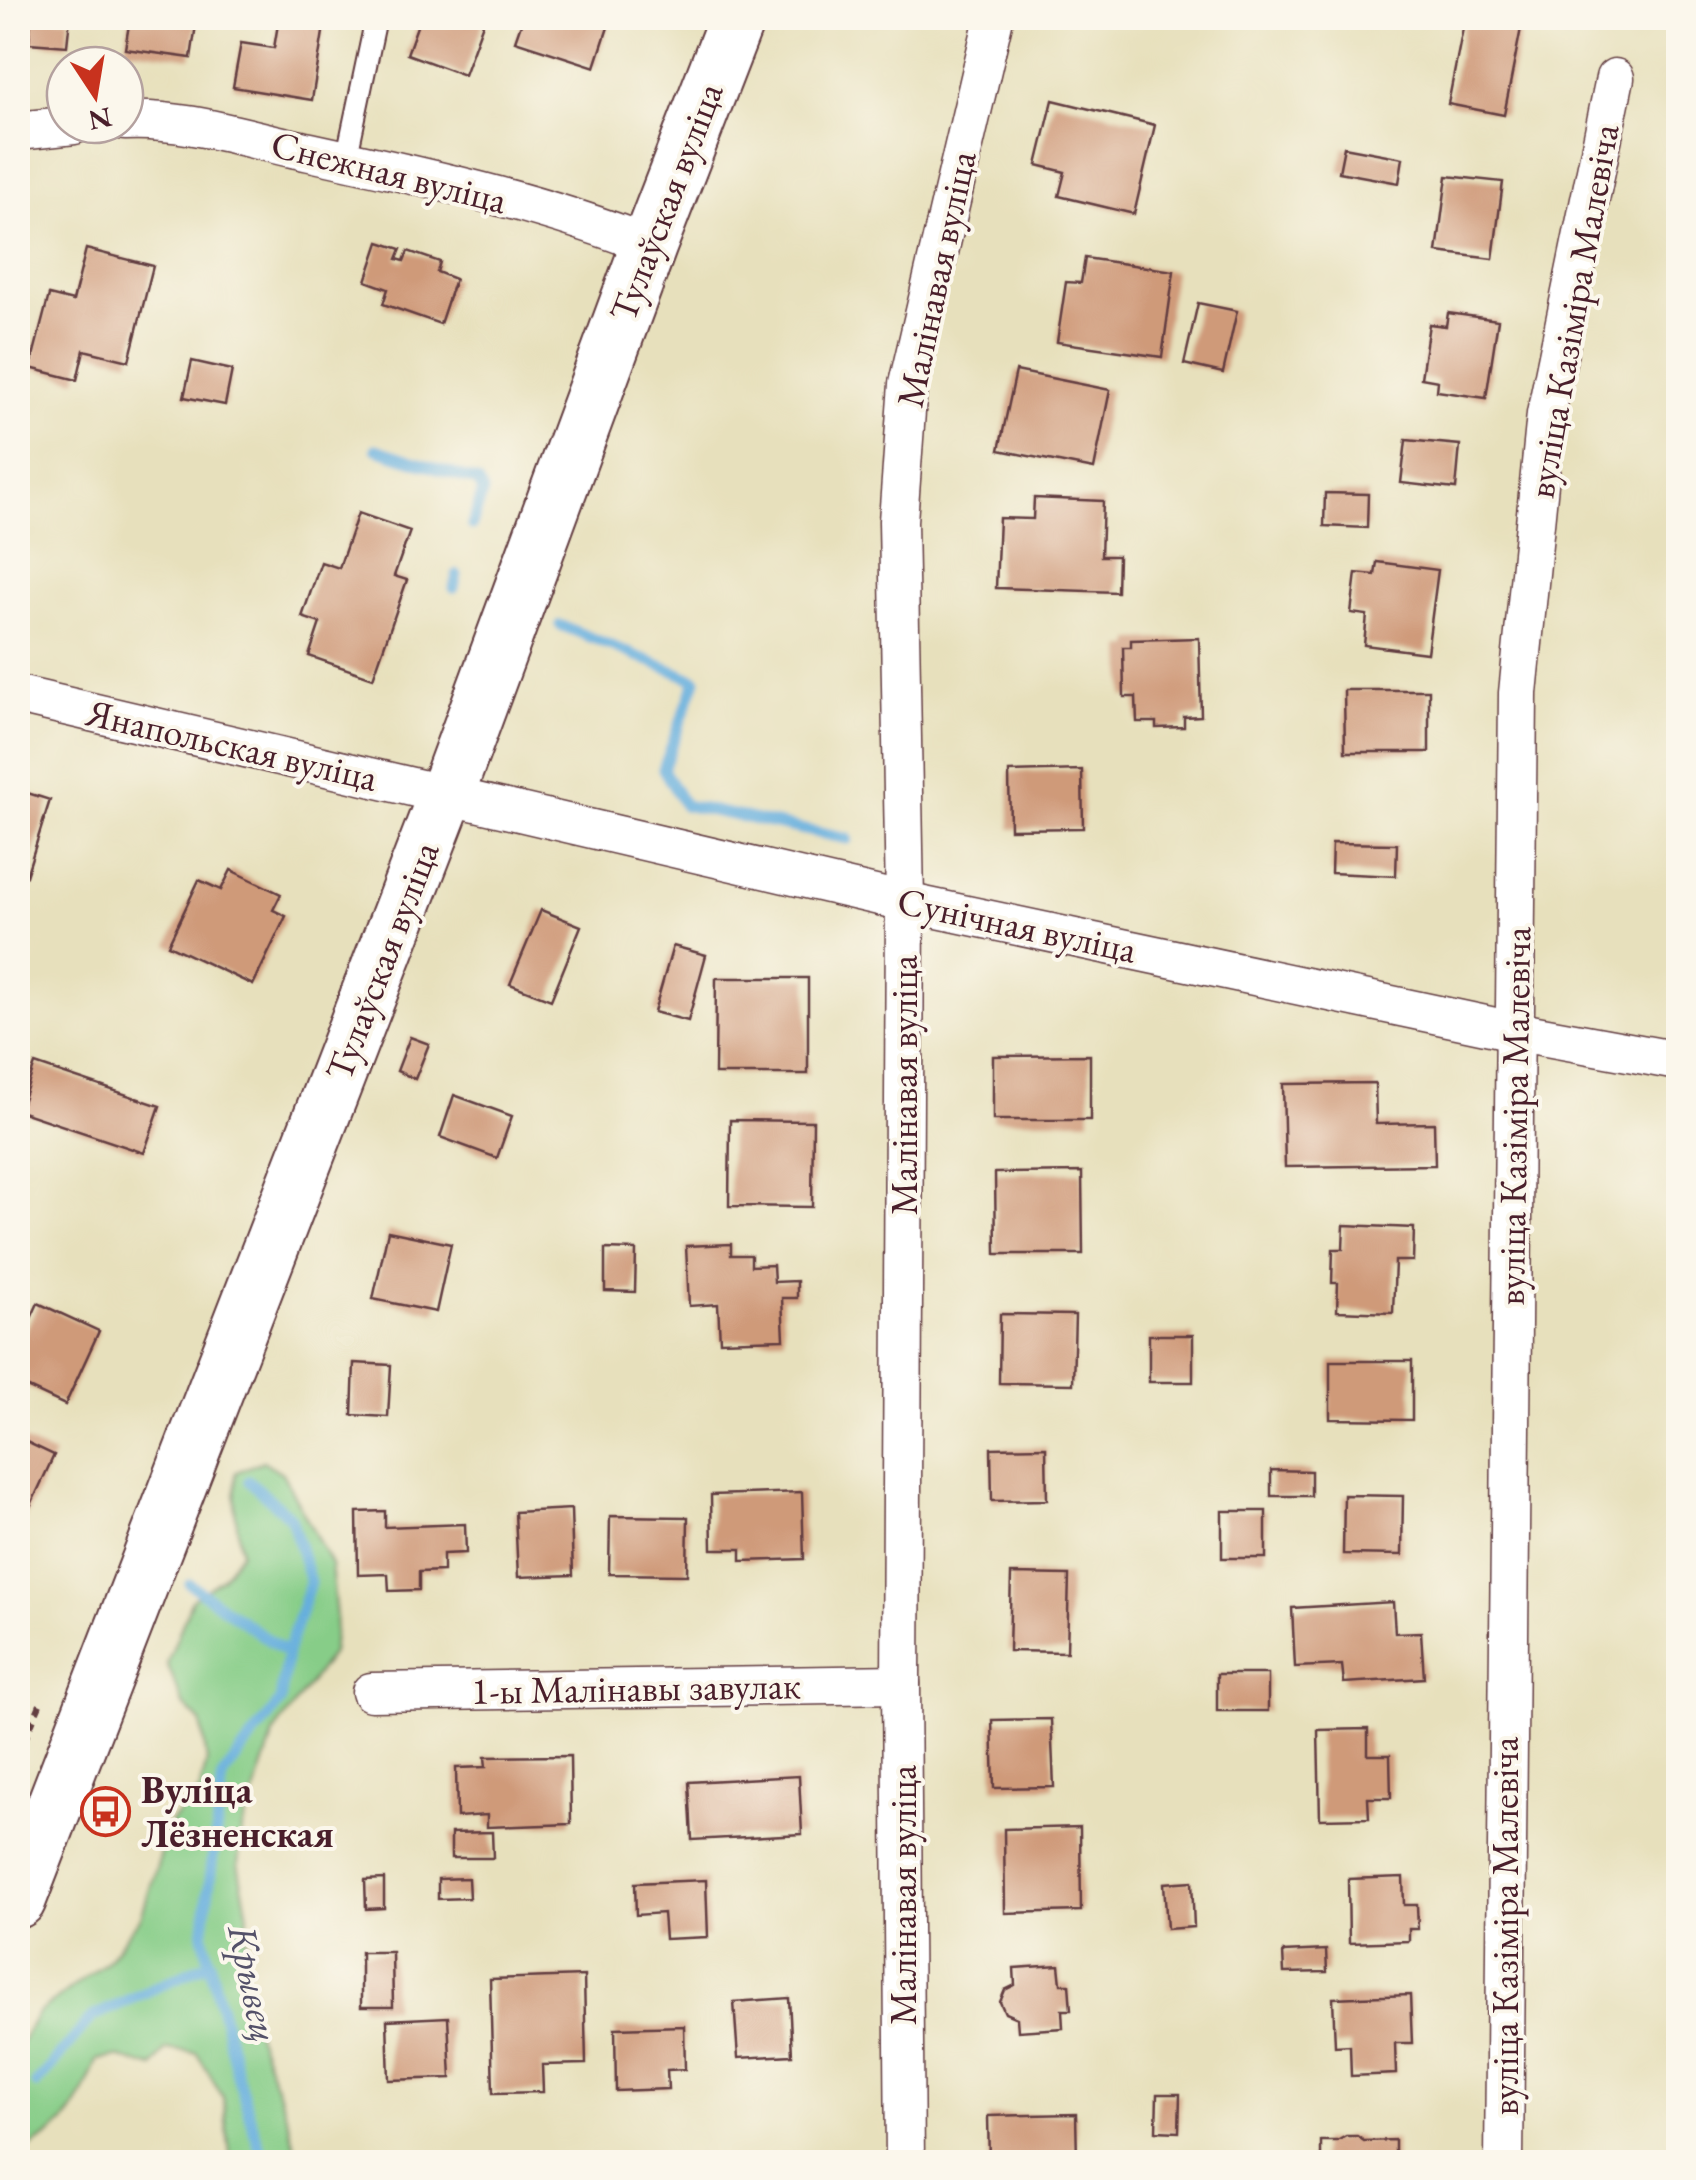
<svg xmlns="http://www.w3.org/2000/svg" width="1696" height="2180" font-family="'EB Garamond',serif">
<rect width="100%" height="100%" fill="#fbf7ec"/>
<filter id="ink" filterUnits="userSpaceOnUse"><feTurbulence type="fractalNoise" baseFrequency=".01" numOctaves="2"/><feDisplacementMap in="SourceGraphic" scale="20" xChannelSelector="R" yChannelSelector="G"/><feConvolveMatrix kernelMatrix="1 2 1 2 8 2 1 2 1" color-interpolation-filters="sRGB"/></filter>
<filter id="wash" filterUnits="userSpaceOnUse"><feTurbulence type="fractalNoise" baseFrequency=".0048" numOctaves="4" result="noise"/><feDisplacementMap in="SourceGraphic" scale="40" xChannelSelector="R" yChannelSelector="G"/><feGaussianBlur stdDeviation="2.25" result="paint"/><feColorMatrix in="noise" values="0 0 0 0 0 0 0 0 0 0 0 0 0 0 0 0 0 1.4 0 .05"/><feComposite in="paint" operator="in"/></filter>
<g filter="url(#wash)">
<rect width="100%" height="100%" fill="#e7e0bc"/>
<!-- green -->
<path fill="#87cd88" stroke="#68765a" stroke-width="2.5" d="M263,1461l19,12 49,91 5,53 -4,36 -57,78 -33,98 -4,35 10,51 -4,51 3,44 35,92 18,60h-69l-8,-65 -26,-44 -31,-4 -13,18 -36,-10 -20,3c-19,50 -30,70 -79,93v-106l20,-34 67,-50 36,-46 30,-95 29,-32 7,-29 -6,-39 -18,-18 -16,-41 25,-64 30,-21 19,-26 -6,-42 1,-38z"/>
<g fill="none" stroke-linecap="round" stroke-linejoin="round">
<!-- stream -->
<g stroke="#66afdd" stroke-width="11">
<path d="M376,449l102,33 5,9 -11,34"/>
<path d="M454,588l3,-13"/>
<path d="M560,625l136,55 -33,89 21,36 164,34"/>
<path d="M249,1481l42,37 19,64 -23,71"/>
<path d="M190,1584l97,69 -7,49 -57,74 -20,159 35,143 26,84"/>
<path d="M36,2084l56,-67 119,-55"/>
</g>
</g>
<g id="blocks">
<!-- building -->
<g fill="#cf9a79">
<path d="M31,18h39l-3,28 -38,-3z"/>
<path d="M130,18h67l-6,40 -66,-9z"/>
<path d="M279,18l45,8 -12,74 -79,-13 8,-44 33,5z"/>
<path d="M420,18h65l-21,57 -57,-21z"/>
<path d="M523,18h88l-16,49 -80,-26z"/>
<path d="M1465,18h58l-19,97 -56,-11z"/>
<path d="M1053,100l102,25 -21,89 -75,-18 6,-24 -28,-7z"/>
<path d="M1344,147l59,11 -4,25 -60,-11z"/>
<path d="M1447,176l56,6 -10,77 -56,-7z"/>
<path d="M379,242l22,7 -4,10 7,2 4,-10 32,11 -3,10 18,7 -15,45 -57,-20 5,-15 -22,-8z"/>
<path d="M86,249l67,17 -24,95 -45,-11 -7,30 -47,-12 19,-73 24,6z"/>
<path d="M1085,258l89,13 -12,86 -105,-15 9,-60 15,1z"/>
<path d="M1198,303l39,8 -14,62 -39,-9z"/>
<path d="M1448,313l50,7 -12,78 -49,-7 1,-10 -17,-3 8,-54 17,2z"/>
<path d="M192,361l40,9 -7,35 -41,-8z"/>
<path d="M1016,371l94,19 -16,79 -95,-19z"/>
<path d="M1406,440l54,5 -4,44 -55,-6z"/>
<path d="M1325,493l43,1 -1,34 -43,-2z"/>
<path d="M1034,498l69,3 -2,55h17l-1,36 -121,-4 3,-70 34,1z"/>
<path d="M358,513l52,18 -16,45 13,4 -34,98 -64,-22 11,-33 -18,-6 19,-55 18,6z"/>
<path d="M1377,562l61,8 -11,83 -63,-8 3,-30 -16,-2 5,-40 19,2z"/>
<path d="M1199,638l2,78 -17,1v10l-28,1v-6h-19l-1,-25h-12l-1,-50h8v-7z"/>
<path d="M1344,690h85v62h-84z"/>
<path d="M1082,770l1,58 -73,1 -1,-57z"/>
<path d="M18,790l32,10 -24,76 -8,-3z"/>
<path d="M1332,843l65,1 -1,32 -65,-3z"/>
<path d="M231,870l50,24 -8,16 13,6 -33,69 -85,-40 31,-65 22,10z"/>
<path d="M541,910l40,16 -30,74 -41,-16z"/>
<path d="M673,946l33,9 -18,66 -34,-9z"/>
<path d="M716,978h92v96h-93z"/>
<path d="M410,1037l19,7 -14,35 -18,-8z"/>
<path d="M1090,1055v65h-97v-64z"/>
<path d="M35,1064l125,42 -16,47 -125,-42z"/>
<path d="M1375,1083l1,41 58,-1 1,42 -150,2 -2,-83z"/>
<path d="M454,1095l58,21 -15,42 -57,-21z"/>
<path d="M730,1120l83,1 -1,86 -83,-1z"/>
<path d="M1082,1172l1,82h-87l-1,-81z"/>
<path d="M1344,1225l70,3 -1,33h-18l-2,52 -56,-2 1,-28h-6l1,-34h10z"/>
<path d="M388,1231l63,13 -15,68 -63,-13z"/>
<path d="M731,1244v11h20v11l22,-1 1,17 23,-1v17h-15l2,41 -64,2 -2,-37 -29,2 -3,-60z"/>
<path d="M605,1249l31,1 -1,42 -30,-1z"/>
<path d="M38,1303l61,28 -34,74 -47,-22v-36z"/>
<path d="M1000,1314l75,1 -2,69 -74,-1z"/>
<rect x="1149" y="1335" width="44" height="47"/>
<path d="M1330,1361h82v59l-82,-1z"/>
<path d="M354,1363l37,2 -3,52 -36,-2z"/>
<path d="M18,1438l36,17 -32,69 -4,-2z"/>
<path d="M1046,1447l1,53 -55,1 -1,-53z"/>
<path d="M1271,1470l40,1v25h-40z"/>
<path d="M802,1492l2,67 -63,2v-12h-29l-1,-54z"/>
<path d="M1344,1495l59,1 -1,59 -59,-1z"/>
<path d="M571,1509l2,66 -55,2 -3,-65z"/>
<path d="M385,1511v16l80,-3 1,29 -23,1v17l-24,1v18l-30,1 -1,-17 -30,1 -1,-63z"/>
<rect x="1222" y="1511" width="44" height="47"/>
<path d="M610,1516l78,1 -1,58 -78,-1z"/>
<path d="M1011,1574l58,1 -2,77 -58,-1z"/>
<path d="M1393,1602l2,31 26,-1 3,46 -80,5 -2,-18 -47,2 -3,-59z"/>
<rect x="1217" y="1674" width="51" height="37"/>
<path d="M1051,1719l3,68 -60,1 -2,-68z"/>
<path d="M1368,1729v26h22l1,43h-23l1,20 -49,1 -2,-89z"/>
<path d="M570,1756l1,68 -84,3v-12l-30,2 -1,-49 30,-1 -1,-10z"/>
<path d="M799,1776l3,58 -110,6 -3,-58z"/>
<path d="M1080,1827l1,84 -76,2 -1,-84z"/>
<path d="M492,1832l1,26h-42v-25z"/>
<path d="M1403,1877l1,28h13l1,24h-9v12l-60,2 -1,-64z"/>
<path d="M468,1878l1,20 -31,1v-20z"/>
<path d="M384,1879v29l-18,1 -1,-29z"/>
<path d="M706,1880l2,57 -43,2 -2,-26 -27,2 -1,-32z"/>
<path d="M1192,1881l2,46 -27,2 -3,-46z"/>
<path d="M1326,1950l1,22 -43,1 -1,-21z"/>
<path d="M361,1952h31l1,55h-32z"/>
<path d="M1059,1965l2,19h8l2,26h-9l1,18 -45,3 -1,-13 -12,-5 -5,-11 5,-12 10,-5 -1,-17z"/>
<path d="M584,1976l2,88 -44,1 1,27 -50,1 -3,-114z"/>
<path d="M1410,1995l2,48h-17l1,31 -45,2 -1,-31 -15,1 -2,-48z"/>
<path d="M789,1998l3,57 -54,3 -4,-56z"/>
<path d="M448,2017l3,61 -62,2 -2,-60z"/>
<path d="M684,2026l1,43 -18,1 1,19 -52,2 -1,-63z"/>
<path d="M1157,2094h23l-1,38 -23,-1z"/>
<path d="M1076,2114l1,48h-88l-1,-46z"/>
<path d="M1346,2136h11l7,5 31,-1v22h-74v-21h16z"/>
</g>
</g>
</g>
<g filter="url(#ink)">
<use href="#blocks" fill-opacity="0" stroke="#623c41" stroke-width="2.5"/>
<g fill="none" stroke-linecap="round" stroke-linejoin="round">
<defs>
<path id="service" d="M346,160l30,-142"/>
<g id="minor">
<path d="M125,121c56,-3 112,15 167,27 119,26 243,52 357,97"/>
<path d="M18,131l56,-6"/>
<path d="M18,695l887,207 609,129 164,30"/>
<path d="M371,1692l530,-8"/>
<path d="M905,2162l-4,-478 4,-782 -7,-381 10,-137 86,-366"/>
<path d="M1504,2162l14,-1469 28,-279 69,-336"/>
</g>
<path id="secondary" d="M18,1900l428,-1105 203,-550 88,-227"/>
</defs>
<!-- service casing -->
<use href="#service" stroke="#623c41" stroke-width="24"/>
<!-- minor casing -->
<use href="#minor" stroke="#623c41" stroke-width="41"/>
<!-- secondary casing -->
<use href="#secondary" stroke="#623c41" stroke-width="59"/>
<!-- path -->
<path stroke="#623c41" stroke-width="6" stroke-dasharray="8 8" stroke-linecap="butt" d="M18,1756l23,-54"/>
<!-- service -->
<use href="#service" stroke="#fff" stroke-width="20"/>
<!-- minor -->
<use href="#minor" stroke="#fff" stroke-width="38"/>
<!-- secondary -->
<use href="#secondary" stroke="#fff" stroke-width="55"/>
</g>
</g>
<!-- icons -->
<defs>
<symbol id="bus-ring" viewBox="-11 -11 22 22"><circle r="9.5" fill="#fbf7ec" stroke="#c8321e" stroke-width="1.5"/><path d="M-5-6H5V4H4V6H2V4H-2V6H-4V4H-5ZM-3.5-4V0h7V-4ZM-3.5 1.2v1.5H-2V1.2ZM2 1.2v1.5H3.5V1.2Z" fill="#c8321e"/></symbol>
</defs>
<g fill-rule="evenodd">
<use href="#bus-ring" x="78" y="1784" width="55" height="55"/>
</g>
<g text-anchor="middle" stroke-width="8" stroke-linejoin="round" paint-order="stroke">
<!-- street labels -->
<g font-size="38" fill="#4a1f2b" stroke="#fbf7ec">
<text transform="translate(389 172) rotate(14)" y="13">Снежная вуліца</text>
<text transform="translate(666 202) rotate(-69)" y="13">Тулаўская вуліца</text>
<text transform="translate(936 279) rotate(-78)" y="13">Малінавая вуліца</text>
<text transform="translate(1573 311) rotate(-80)" y="13">вуліца Казіміра Малевіча</text>
<text transform="translate(232 745) rotate(13)" y="13">Янапольская вуліца</text>
<text transform="translate(1017 925) rotate(12)" y="13">Сунічная вуліца</text>
<text transform="translate(382 961) rotate(-69)" y="13">Тулаўская вуліца</text>
<text transform="translate(904 1085) rotate(-90)" y="13">Малінавая вуліца</text>
<text transform="translate(1514 1116) rotate(-89)" y="13">вуліца Казіміра Малевіча</text>
<text transform="translate(636 1688) rotate(-1)" y="13">1-ы Малінавы завулак</text>
<text transform="translate(903 1895) rotate(-90)" y="13">Малінавая вуліца</text>
<text transform="translate(1505 1926) rotate(-90)" y="13">вуліца Казіміра Малевіча</text>
</g>
<!-- poi labels -->
<g font-size="38" font-weight="bold" fill="#4a1f2b" stroke="#fbf7ec" text-anchor="start">
<text x="141" y="1803">Вуліца<tspan x="141" dy="44">Лёзненская</tspan></text>
</g>
<!-- water labels -->
<g font-size="40" font-style="italic" fill="#545169" stroke="#fbf7ec">
<text transform="translate(254 1983) rotate(78)" y="14">Крывец</text>
</g>
</g>
<!-- margin -->
<rect width="1696" height="2180" fill="none" stroke="#fbf7ec" stroke-width="60"/>
<!-- north arrow -->
<g transform="translate(95 95) rotate(168)"><circle r="48" fill="#fbf7ec" stroke="#b4a19f" stroke-width="2.5"/>
<path d="M0-8L18 38L0 25L-18 38Z" fill="#c8321e"/>
<text y="-15" font-size="28" font-weight="bold" text-anchor="middle" fill="#4a1f2b">N</text>
</g>
</svg>
